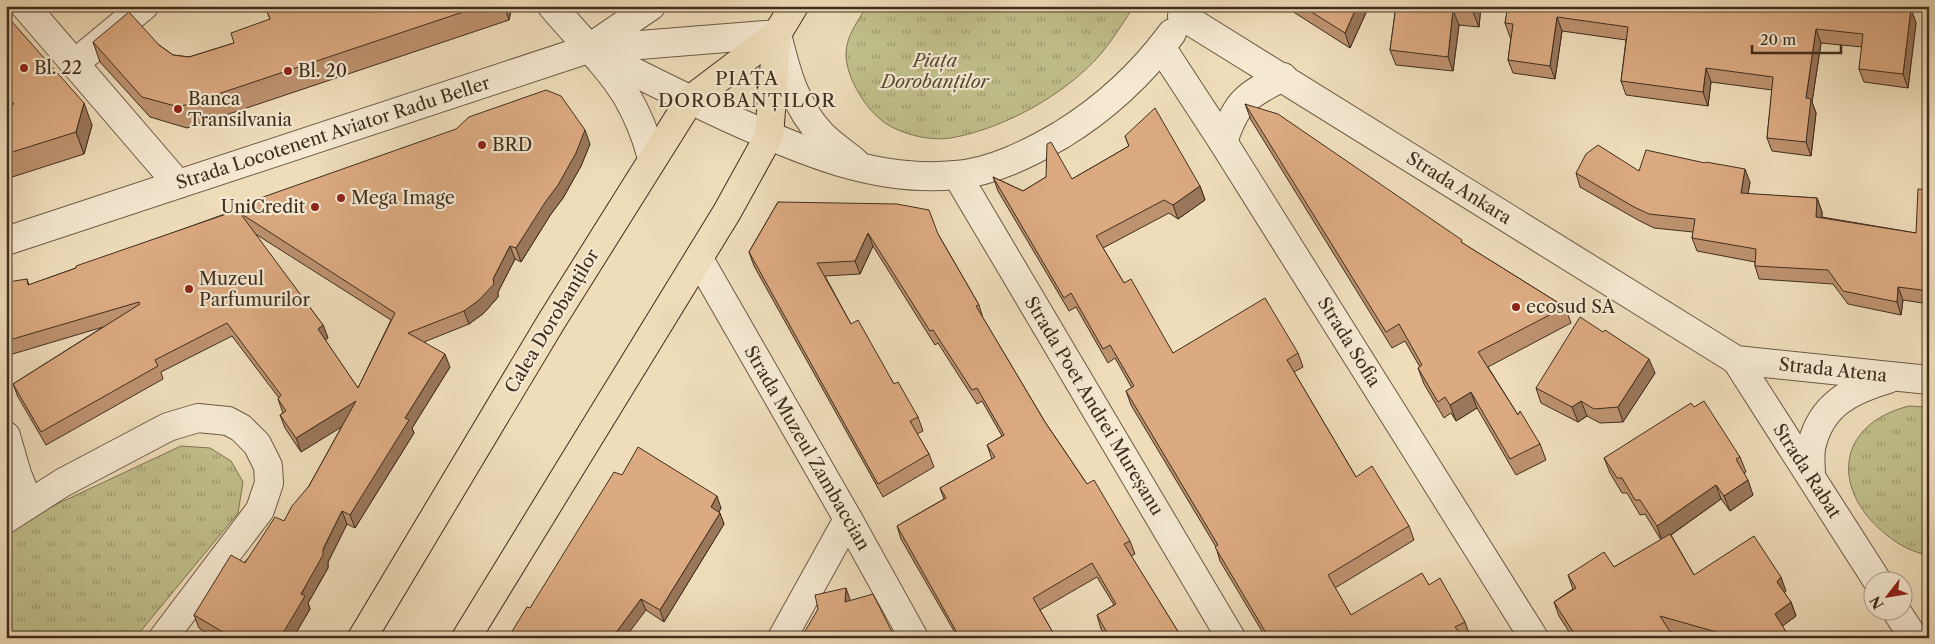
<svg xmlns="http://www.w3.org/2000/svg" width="1935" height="644" font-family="'Libre Caslon Text',serif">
<defs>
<pattern id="grass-tufts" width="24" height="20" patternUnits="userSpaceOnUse" patternTransform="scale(1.25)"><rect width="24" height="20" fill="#c0bf8b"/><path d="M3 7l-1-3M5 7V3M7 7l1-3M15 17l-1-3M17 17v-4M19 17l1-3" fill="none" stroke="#9d9c71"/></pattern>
</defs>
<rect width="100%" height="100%" fill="#efddba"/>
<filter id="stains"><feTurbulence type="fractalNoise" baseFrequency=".004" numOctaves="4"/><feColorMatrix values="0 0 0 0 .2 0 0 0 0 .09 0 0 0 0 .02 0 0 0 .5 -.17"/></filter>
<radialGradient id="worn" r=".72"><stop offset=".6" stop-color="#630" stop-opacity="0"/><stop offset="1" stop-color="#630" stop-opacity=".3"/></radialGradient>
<!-- grass -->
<g fill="url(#grass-tufts)" stroke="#807654">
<path d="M867,6h267c-11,17 -22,35 -35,50 -35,39 -93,71 -143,81 -21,5 -48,-1 -66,-11 -22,-12 -44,-47 -44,-72 0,-18 12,-33 21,-48z"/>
<path d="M1909,406l20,1v148c-15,-2 -30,-10 -41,-19 -57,-44 -54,-111 21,-130z"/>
<path d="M181,446l29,2 21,13 12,21 -5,31 -103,125h-129v-107l19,-12z"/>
</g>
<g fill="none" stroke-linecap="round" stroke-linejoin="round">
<defs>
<g id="minor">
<path d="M25,6l153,178"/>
<path d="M552,6c24,29 55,58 74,89 12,20 20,41 26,63"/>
<path d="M1182,16l554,344 193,20"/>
<path d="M1161,47l62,95 311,496"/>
<path d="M588,49c48,24 95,48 143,70 71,32 145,64 225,56 37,-3 74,-22 105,-40 44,-27 80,-60 111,-102"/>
<path d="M590,49l187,-15c9,37 18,73 45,101 10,10 22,18 33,27"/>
<path d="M74,64l70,-58"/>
<path d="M1223,142c13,-40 23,-47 60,-65"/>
<path d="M957,175l274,463"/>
<path d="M6,241l582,-192 63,-43"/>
<path d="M699,259l149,260 66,119"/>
<path d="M1736,360l142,222"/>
<path d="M6,436l11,38 12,29"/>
<path d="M1811,476c0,-10 -2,-22 1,-32 10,-40 39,-54 76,-65"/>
<path d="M6,519l56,-36 106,-56 30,-9 30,3 13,7 16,16 11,22 1,17 -9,27 -97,128"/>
<path d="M1897,612l17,26"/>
<path d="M782,638l66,-119"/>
</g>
<g id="major">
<path d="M362,638l189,-316 139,-222 87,-66 17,-28"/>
<path d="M466,638l261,-426 42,-76 8,-102"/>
</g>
</defs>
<!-- minor casing -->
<use href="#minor" stroke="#6c5a45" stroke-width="30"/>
<!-- major casing -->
<use href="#major" stroke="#402e1e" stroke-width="30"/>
<!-- minor -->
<use href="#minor" stroke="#f5e9d2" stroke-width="28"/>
<!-- major -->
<use href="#major" stroke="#efddba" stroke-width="28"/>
</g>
<!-- wall -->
<g fill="#bd926f" stroke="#402e1e" fill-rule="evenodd">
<path d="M265,6h247l-3,14 -322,108 -37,-11 -50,-55 -7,-20 66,3 14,10 16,2 45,-14 36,-24z"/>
<path d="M1284,6h85l-19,42z"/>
<path d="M1396,6h85l-2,21 -20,-2 -6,46 -57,-6 -6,-15z"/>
<path d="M1508,6l403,3 5,14 -8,65 -44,-6 -5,-13 3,-22 -41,-4 -9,59 4,11 -5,43 -39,-5 -5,-13 5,-48 -61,-8 -3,24 -82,-11 -5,-14 5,-41 -64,-9 -7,48 -42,-6 -5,-13 3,-23h-1l-5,-14z"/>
<path d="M6,15l86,110 -8,29 -78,25z"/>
<path d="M1245,104l219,140 101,63 6,16 -83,44 30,48 22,29 6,16 -30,15 -39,-67 -21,13 -5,-8 -7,5 -20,-34 -6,-16 2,-1 -15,-26 -13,7 -141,-228z"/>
<path d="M1125,136l75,50 5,14 -27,19 -9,-6 -66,35 21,35 49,70h125l5,14 -9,5 62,105 53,49 5,14 -79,48 16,27 78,-30 36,37 5,14 -4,2h-200l-46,-77 -4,-14 -85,-142 -5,-14 6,-3 -17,-30 -7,5 -32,-56 -7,4 -71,-120 -5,-14 30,14 23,-14 26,2 57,-33z"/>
<path d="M590,144l-9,22 -18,32 -12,16 -30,48 -6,-3 -17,33v5l-14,16 -15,11 -45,18 26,25 -38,61 2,5 -59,95 -8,-4 -19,38v6l-20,35 2,6 -17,29h-78l-16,-10 -5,-13 90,-94 25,-35 33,-60 -41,26 -16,-24 -5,-13 3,-2 -5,-14 1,-1 -47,-62 -71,36 2,7 -117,66 -28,-48 -5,-13 90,-57 -97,29v-71l21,-6 2,6 204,-74 -1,-3zM254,233l137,87 -33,68 -33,-48 3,-2 -5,-13z"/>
<path d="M1639,171l111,11 -2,12 69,4 5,14v5l94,16 13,-43v114l-26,-4 -2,15 -53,-11 -15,-20 -74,-5 -4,-13v-4l-58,-11 -5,-13 1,-6 -39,-4 -16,-8 -58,-33 -4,-14z"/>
<path d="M778,202l160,32 41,71 4,13 62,104 42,62 43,57 5,13 -4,2 51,82h-75l-6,-9 -4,-14 17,-10 -17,-28 -57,33 16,28h-98l-57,-99 -4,-13 47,-27 -4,-11 52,-29 -5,-14 15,-9 -20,-35 -5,3 -39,-61 -3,2 -62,-99 -13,28 -35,2 26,48 67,93 5,14 -6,3 12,20 5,13 -51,30 -129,-231 -5,-14z"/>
<path d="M1655,373l-32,49 -23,1 -13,-7 -9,6 -37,-19 -5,-15z"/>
<path d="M1694,407l46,50 6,15 -2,1 9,22 -23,16 -9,-12 -50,36 23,40 92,16 -2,2 7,9 5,14 -14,10 8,12h-96l-24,-7 4,7h-101l-14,-22 -5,-14 19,-13 -5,-14 46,-8 47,-27 -16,-26 -5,1 -13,-22h-5l-12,-20 -6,-15z"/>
<path d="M721,508l-2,4 5,12 -60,98 -18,-12 -116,-2z"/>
</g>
<!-- shaded-wall -->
<g fill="#9a775a" stroke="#402e1e">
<path d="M504,6h8l-3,14z"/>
<path d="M1357,6h12l-19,42 -5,-15z"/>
<path d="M1474,6h7l-2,21 -6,-15z"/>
<path d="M1911,9l5,14 -8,65 -5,-14z"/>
<path d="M1453,10l6,15 -6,46 -5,-14z"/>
<path d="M1557,17l5,14 -7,48 -5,-13z"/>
<path d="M1816,29l5,14 -9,59 4,11 -5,43 -5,-14v-44z"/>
<path d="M1706,68l5,14 -3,24 -5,-14z"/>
<path d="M84,103l8,22 -8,29 -8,-22z"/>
<path d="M585,130l5,14 -9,22 -18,32 -12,16 -30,48 -5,-14z"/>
<path d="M1745,169l5,13 -4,25 -5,-14z"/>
<path d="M1200,186l5,14 -27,19 -5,-14z"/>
<path d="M1817,198l5,14 -1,18 -5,-13z"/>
<path d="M868,233l5,13 -13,28 -5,-13z"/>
<path d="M510,246l5,13 -17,33v5l-14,16 -15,11 -5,-13 29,-32z"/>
<path d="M1898,287l5,13 -2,15 -4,-13z"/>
<path d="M323,325l5,13 -5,4 -5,-13z"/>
<path d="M445,354l5,13 -38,61 2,5 -59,95 -5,-13 55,-97z"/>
<path d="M1649,359l6,14 -32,49 -5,-15z"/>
<path d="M1471,392l6,16 -21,13 -6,-16z"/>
<path d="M356,401l5,14 -60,37 -5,-14z"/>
<path d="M1581,401l6,15 -9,6 -6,-15z"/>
<path d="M1748,480l5,15 -23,16 -6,-15z"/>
<path d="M1716,485l5,14 -59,42 -5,-15z"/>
<path d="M717,496l4,12 -6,11 -4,-12z"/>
<path d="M342,511l5,13 -19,38v6l-20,35 2,6 -17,29h-13z"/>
<path d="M720,513l4,11 -60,98 -4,-12z"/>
<path d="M1781,577l5,14 -4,5 -5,-14z"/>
<path d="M846,588l6,17 -7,-3z"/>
<path d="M641,599l5,11 -21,28h-13z"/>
<path d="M1791,602l5,14 -16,12 -5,-14z"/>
</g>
<!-- building -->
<g fill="#dcaa81" stroke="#402e1e" fill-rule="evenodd">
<path d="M265,6h216l-302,101 -37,-10 -49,-55 36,-30 30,33 14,10 16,2 45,-14 -3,-10 39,-14z"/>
<path d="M1302,6h55l-12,27z"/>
<path d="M1396,6h78l-1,6 -20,-2 -5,47 -58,-7z"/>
<path d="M1508,6h382l21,3 -8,65 -44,-5 4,-35 -47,-5 -10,69 5,1 -5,43 -39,-4 6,-61 -67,-9 -3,24 -82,-11 7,-54 -71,-10 -7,49 -42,-6 5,-36 -8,-1z"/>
<path d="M6,15l78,88 -8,29 -70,22v-48l8,-2 -8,-9z"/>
<path d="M546,90l15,6 24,34 -9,23 -18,32 -12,16 -30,47 -6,-2 -17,33 1,5 -15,16 -15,11 -56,22 37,21 -40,64 4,2 -59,95 -8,-4 -19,38v6l-22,39 4,2 -25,42h-47l-39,-23 37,-60 14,8 30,-46 9,4 8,-15 17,-20 47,-85 -60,37 -16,-23 6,-4 -8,-12 3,-4 -54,-72 -72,37 3,6 -117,66 -28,-48 127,-80 -1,-2 -133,39v-56l8,-4 13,-2 1,6 48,-17v-2l159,-55 -3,-3 224,-79 13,-12zM240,213l155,100 -37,75 -40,-59 5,-4z"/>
<path d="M1245,104l33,10 184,126 -1,2 104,65 -87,45 40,63 2,-4 20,33 -30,15 -39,-67 -21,13 -5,-8 -7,5 -20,-34 4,-3 -23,-41 -13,8z"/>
<path d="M1155,108l45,78 -27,19 -9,-5 -68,36 28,47 7,-4 42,74 92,-55 33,55 -11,7 69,117 16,-11 37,60 -81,49 23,40 71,-42 7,12 11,-7 25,44 -10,5 9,11h-195l-54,-91 3,-2 -92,-154 8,-5 -24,-41 -7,4 -32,-56 -7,5 -71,-121 30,14 23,-14 1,-33 4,-2 21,37 57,-33 -4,-10z"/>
<path d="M1598,145l41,26 7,-21 59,13 1,-1 39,7 -4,24 76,5 -1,19 100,16 2,-44 11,1v101l-31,-4 -1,15 -54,-11 -15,-21 -73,-4 1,-17 -64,-11 3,-19 -46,-5 -15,-7 -58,-34 10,-19z"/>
<path d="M778,202l119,2 32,6 9,24 41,71 -3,1 69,116 42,62 7,-4 36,61 -6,3 58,94h-72l-13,-23 19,-11 -24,-41 -59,35 23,40h-96l-63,-112 49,-28 -6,-10 55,-31 -8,-12 17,-10 -27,-47 -5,2 -39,-60 -3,1 -62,-98 -13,28 -38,2 34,61 7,-4 36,64 4,-2 20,35 -8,4 19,33 -51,30 -129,-232z"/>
<path d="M1580,317l23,15 2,-2 44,29 -31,48 -24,2 -13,-8 -9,6 -36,-19z"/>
<path d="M1704,401l36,56 -4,2 12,21 -24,16 -8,-11 -59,41 -17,-26h-5l-13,-22h-5l-13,-20 87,-55 3,4z"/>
<path d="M638,447l79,49 -6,11 9,6 -60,97 -19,-11 -29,39h-104l19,-31 3,1 84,-136 8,3z"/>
<path d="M1670,534l24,41 60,-39 27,41 -4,5 14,20 -16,12 15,24h-60l-3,-3 -67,-19 14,22h-97l-23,-36 22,-14 -8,-13 36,-23 10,15z"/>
<path d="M846,588l-1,14 28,-8 22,44h-94l17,-29 -3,-14z"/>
</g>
<!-- markers -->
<g fill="#8f2418" stroke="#f5e9d2" stroke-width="2">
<circle cx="24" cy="68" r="5"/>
<circle cx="288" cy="71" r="5"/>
<circle cx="178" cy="109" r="5"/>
<circle cx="482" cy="145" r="5"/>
<circle cx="341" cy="198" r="5"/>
<circle cx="315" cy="207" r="5"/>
<circle cx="189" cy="289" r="5"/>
<circle cx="1516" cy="307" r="5"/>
</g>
<g text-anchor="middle" stroke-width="4.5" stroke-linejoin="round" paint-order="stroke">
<!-- park labels -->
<g font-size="18" font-style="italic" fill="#5a4b34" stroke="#f5e9d2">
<text x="935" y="67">Piața<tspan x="935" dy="21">Dorobanților</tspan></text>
</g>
<!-- poi labels -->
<g font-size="18" fill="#402e1e" stroke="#f5e9d2" text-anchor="start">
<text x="34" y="74">Bl. 22</text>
<text x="298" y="77">Bl. 20</text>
<text x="188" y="105">Banca<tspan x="188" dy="21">Transilvania</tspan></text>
<text x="492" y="151">BRD</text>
<text x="351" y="204">Mega Image</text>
<text x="305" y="213" text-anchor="end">UniCredit</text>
<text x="199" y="285">Muzeul<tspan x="199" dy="21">Parfumurilor</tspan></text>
<text x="1526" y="313">ecosud SA</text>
</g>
<!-- street labels -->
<g font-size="18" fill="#402e1e" stroke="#f5e9d2">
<text transform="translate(333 133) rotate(-18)" y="6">Strada Locotenent Aviator Radu Beller</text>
<text transform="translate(1459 188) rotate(32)" y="6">Strada Ankara</text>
<text transform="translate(552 321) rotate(-59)" y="6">Calea Dorobanților</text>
<text transform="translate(1349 342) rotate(58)" y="6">Strada Sofia</text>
<text transform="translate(1833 370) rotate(6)" y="6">Strada Atena</text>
<text transform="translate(1094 406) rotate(59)" y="6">Strada Poet Andrei Mureșanu</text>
<text transform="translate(807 448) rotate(60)" y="6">Strada Muzeul Zambaccian</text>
<text transform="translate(1807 471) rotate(57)" y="6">Strada Rabat</text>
</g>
<!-- neighbourhood labels -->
<g font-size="19" letter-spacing="1" fill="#402e1e" stroke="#f5e9d2">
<text x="747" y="85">PIAȚA<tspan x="747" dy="22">DOROBANȚILOR</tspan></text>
</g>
</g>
<!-- margin -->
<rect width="1935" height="644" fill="none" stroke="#efddba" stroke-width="25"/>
<rect x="8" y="8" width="1920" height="629" fill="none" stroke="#402e1e" stroke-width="2.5"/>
<rect x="12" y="12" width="1910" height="619" fill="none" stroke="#402e1e"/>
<!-- north arrow -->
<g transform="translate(1888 596) rotate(239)"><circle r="24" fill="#f5e9d2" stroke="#ad9e8a"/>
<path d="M0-4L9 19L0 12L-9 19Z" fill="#8f2418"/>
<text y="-8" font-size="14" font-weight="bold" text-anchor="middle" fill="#402e1e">N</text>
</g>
<!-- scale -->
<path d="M1752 45v8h89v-8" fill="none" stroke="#402e1e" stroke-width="2.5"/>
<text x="1760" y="45" font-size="15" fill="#402e1e" stroke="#f5e9d2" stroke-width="4" paint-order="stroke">20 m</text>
<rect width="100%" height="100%" filter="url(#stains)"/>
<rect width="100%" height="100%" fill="url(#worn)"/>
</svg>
